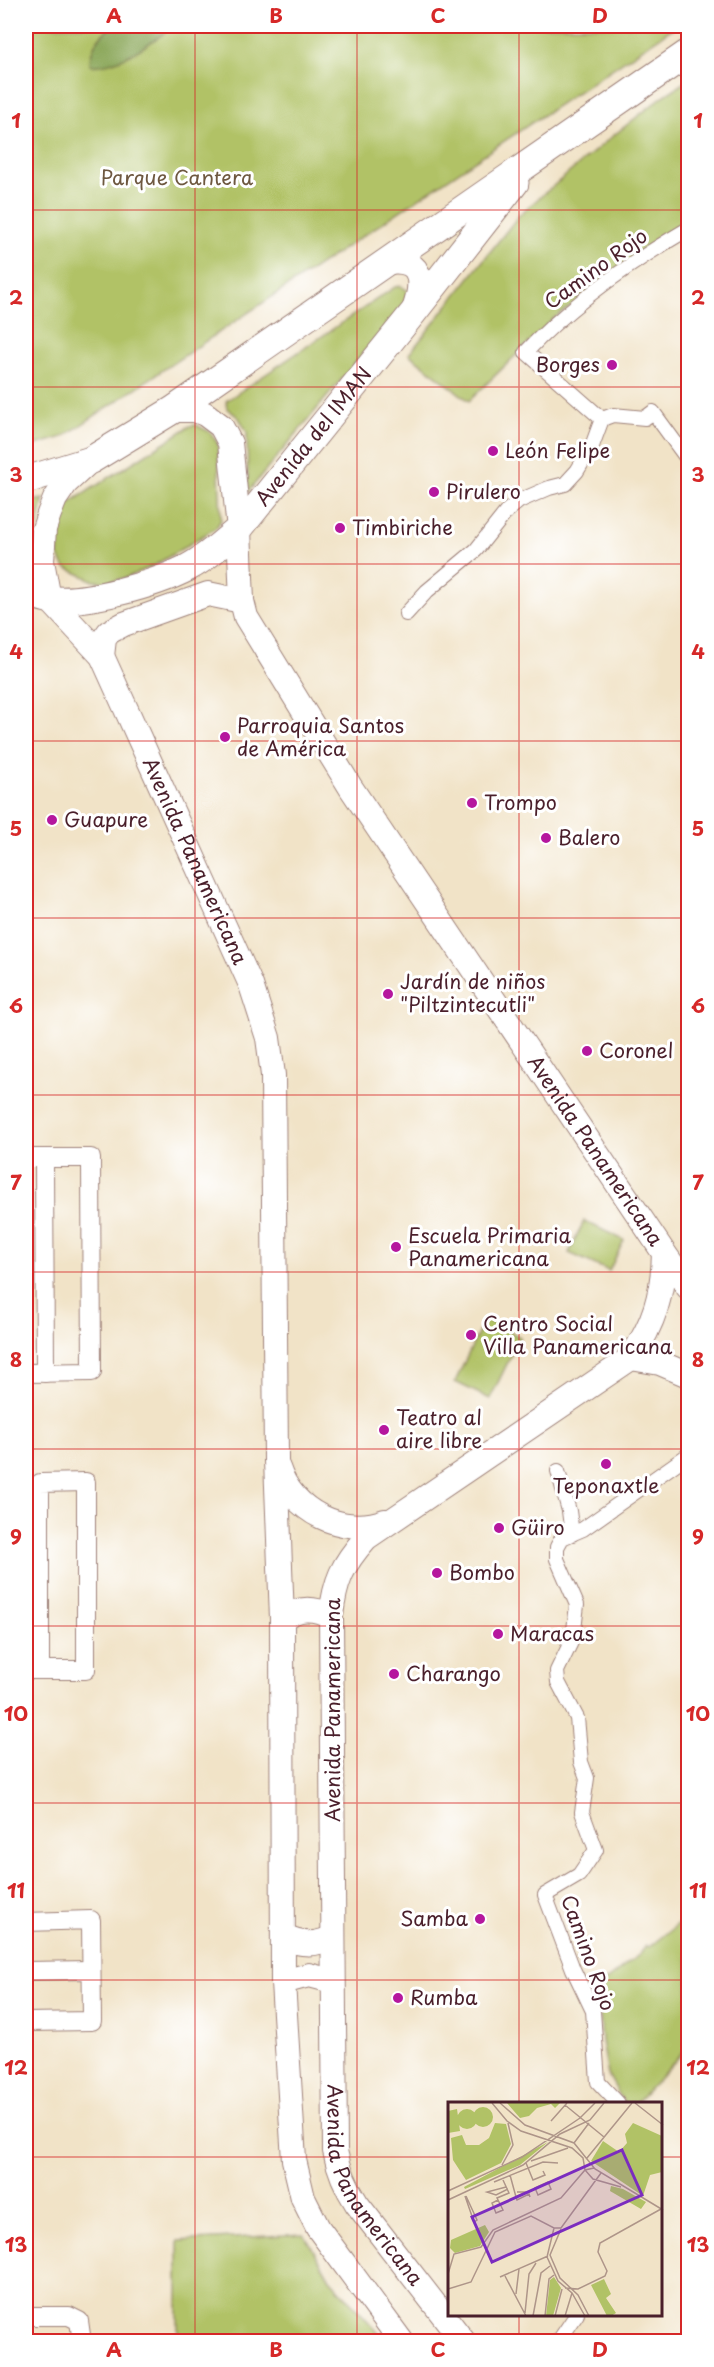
<svg xmlns="http://www.w3.org/2000/svg" width="714" height="2367" font-family="'Playpen Sans',sans-serif">
<rect width="100%" height="100%" fill="#fff"/>
<filter id="ink" filterUnits="userSpaceOnUse"><feTurbulence type="fractalNoise" baseFrequency=".0167" numOctaves="2"/><feDisplacementMap in="SourceGraphic" scale="12" xChannelSelector="R" yChannelSelector="G"/><feConvolveMatrix kernelMatrix="1 2 1 2 8 2 1 2 1" color-interpolation-filters="sRGB"/></filter>
<filter id="wash" filterUnits="userSpaceOnUse"><feTurbulence type="fractalNoise" baseFrequency=".008" numOctaves="4" result="noise"/><feDisplacementMap in="SourceGraphic" scale="24" xChannelSelector="R" yChannelSelector="G"/><feGaussianBlur stdDeviation="1.35" result="paint"/><feColorMatrix in="noise" values="0 0 0 0 0 0 0 0 0 0 0 0 0 0 0 0 0 1.4 0 .05"/><feComposite in="paint" operator="in"/></filter>
<g filter="url(#wash)">
<rect width="100%" height="100%" fill="#f1e3c7"/>
<!-- green -->
<g fill="#b1c266" stroke="#7e7048" stroke-width="1.5">
<path d="M26,26h650l-613,411 -37,11z"/>
<path d="M688,80v145l-134,93 -85,83 -60,-47 111,-140 89,-75 53,-42z"/>
<path d="M401,286l7,5 -3,12 -157,189 -1,-60 -8,-14 -12,-10 -1,-7 169,-114z"/>
<path d="M196,425l14,7 8,12 3,76 -5,8 -61,37 -27,12 -20,5 -14,-1 -30,-14 -5,-11 -4,-22 11,-29 124,-79z"/>
<path d="M44,499l-17,69h-1v-66z"/>
<path d="M584,1221l40,19 -15,31 -40,-18z"/>
<path d="M485,1319l35,18 -30,62 -35,-17z"/>
<path d="M688,1916v131l-52,56h-12l-16,-28 -6,-34 -4,-54 42,-33 6,-8 3,1z"/>
<path d="M304,2234l26,45 56,62h-208v-100z"/>
</g>
<!-- forest -->
<path fill="#8ca85b" stroke="#6b6443" stroke-width="1.5" d="M113,26h61c-21,15 -58,43 -84,39 0,-18 9,-30 23,-39z"/>
</g>
<g filter="url(#ink)">
<g fill="none" stroke-linecap="round" stroke-linejoin="round">
<defs>
<g id="pedestrian">
<path d="M602,419l11,-4 32,3 8,-6 35,48"/>
<path d="M406,614l21,-23 49,-41 31,-39 12,-10 30,-13 16,-4 12,-13 15,-25 10,-27 -76,-67c47,-50 104,-89 162,-123"/>
<path d="M558,1471l11,40 3,23"/>
<path d="M618,2103l-20,-21 -5,-71 -20,-42 -28,-74 34,-20 17,-25 -14,-38 5,-34 -6,-16 -4,-44 -19,-36 -1,-11 16,-33 4,-33 -20,-46v-12l5,-9 21,-9 105,-74"/>
<path d="M558,2342l19,-28"/>
</g>
<g id="minor">
<path d="M26,1158h65l1,214 -66,1"/>
<path d="M44,1158l1,215"/>
<path d="M26,1670h14v-187l46,-1v188h-46"/>
<path d="M26,1922l65,-2 1,101 -66,1"/>
<path d="M26,1971l65,-1"/>
<path d="M26,2316h43l10,5 3,21"/>
</g>
<g id="tertiary">
<path d="M388,262c39,-5 34,26 25,51"/>
<path id="s1" d="M173,410h22l10,4 16,12 9,17 9,86 3,72 4,16 105,171 313,465c-1,42 -10,70 -33,105l-265,180c-24,27 -31,43 -35,78l4,535c4,20 11,36 22,53l107,138"/>
<path id="s2" d="M91,460l-25,23 -11,16 -6,15 -5,15 -2,32 7,38 53,57 149,329 17,53 5,37 3,385 6,159 1,363 11,178 9,38 15,30 84,114"/>
<path d="M102,656l2,-17 5,-7 15,-8 84,-30 34,7"/>
<path d="M664,1253l24,34"/>
<path d="M631,1358l29,5 28,12"/>
<path d="M278,1468c14,43 65,69 107,53"/>
<path d="M282,1619c16,-12 31,-12 49,-3"/>
<path d="M284,1937c16,8 32,9 48,0"/>
<path d="M283,1982l26,-7 23,6"/>
</g>
<g id="secondary">
<path d="M26,480l65,-20 82,-50 515,-357"/>
<path id="s3" d="M26,592c7,2 14,6 22,7 34,6 108,-15 139,-31 20,-10 35,-25 52,-39l174,-216 102,-130"/>
</g>
</defs>
<!-- pedestrian casing -->
<use href="#pedestrian" stroke="#9e8179" stroke-width="16"/>
<!-- minor casing -->
<use href="#minor" stroke="#9e8179" stroke-width="20"/>
<!-- tertiary casing -->
<use href="#tertiary" stroke="#9e8179" stroke-width="26"/>
<!-- secondary casing -->
<use href="#secondary" stroke="#9e8179" stroke-width="29"/>
<!-- pedestrian -->
<use href="#pedestrian" stroke="#fff" stroke-width="14"/>
<!-- minor -->
<use href="#minor" stroke="#fff" stroke-width="18"/>
<!-- tertiary -->
<use href="#tertiary" stroke="#fff" stroke-width="24"/>
<!-- secondary -->
<use href="#secondary" stroke="#fff" stroke-width="27"/>
</g>
</g>
<!-- grid -->
<path fill="none" stroke="#d62828" stroke-width="1.5" stroke-opacity="0.55" d="M195,26v2316M357,26v2316M519,26v2077M26,210h662M26,387h662M26,564h662M26,741h662M26,918h662M26,1095h662M26,1272h662M26,1449h662M26,1626h662M26,1803h662M26,1980h662M26,2157h424M662,2157h26M519,2314v28"/>
<!-- markers -->
<g fill="#b5179e" stroke="#fff" stroke-width="2">
<circle cx="612" cy="365" r="6"/>
<circle cx="493" cy="451" r="6"/>
<circle cx="434" cy="492" r="6"/>
<circle cx="340" cy="528" r="6"/>
<circle cx="225" cy="737" r="6"/>
<circle cx="472" cy="803" r="6"/>
<circle cx="52" cy="820" r="6"/>
<circle cx="546" cy="838" r="6"/>
<circle cx="388" cy="994" r="6"/>
<circle cx="587" cy="1051" r="6"/>
<circle cx="396" cy="1247" r="6"/>
<circle cx="471" cy="1335" r="6"/>
<circle cx="384" cy="1430" r="6"/>
<circle cx="606" cy="1464" r="6"/>
<circle cx="499" cy="1528" r="6"/>
<circle cx="437" cy="1573" r="6"/>
<circle cx="498" cy="1634" r="6"/>
<circle cx="394" cy="1674" r="6"/>
<circle cx="480" cy="1919" r="6"/>
<circle cx="398" cy="1998" r="6"/>
</g>
<g text-anchor="middle" stroke-width="6" stroke-linejoin="round" paint-order="stroke">
<!-- park labels -->
<g font-size="20" fill="#6e5840" stroke="#fff">
<text x="177" y="185">Parque Cantera</text>
</g>
<!-- street labels -->
<g font-size="20" fill="#4a1f2b" stroke="#fff">
<text transform="translate(596 269) rotate(-36)" y="7">Camino Rojo</text>
<text dy="7" stroke="none"><textPath href="#s3" startOffset="351">Avenida del IMAN</textPath></text>
<text dy="7" stroke="none"><textPath href="#s2" startOffset="459">Avenida Panamericana</textPath></text>
<text dy="7" stroke="none"><textPath href="#s1" startOffset="885">Avenida Panamericana</textPath></text>
<text transform="translate(333 1710) rotate(-90)" y="7">Avenida Panamericana</text>
<text transform="translate(588 1953) rotate(70)" y="7">Camino Rojo</text>
<text dy="7" stroke="none"><textPath href="#s1" startOffset="2108">Avenida Panamericana</textPath></text>
</g>
<!-- poi labels -->
<g font-size="20" fill="#4a1f2b" stroke="#fff" text-anchor="start">
<text x="600" y="372" text-anchor="end">Borges</text>
<text x="505" y="458">León Felipe</text>
<text x="446" y="499">Pirulero</text>
<text x="352" y="535">Timbiriche</text>
<text x="237" y="733">Parroquia Santos<tspan x="237" dy="23">de América</tspan></text>
<text x="484" y="810">Trompo</text>
<text x="64" y="827">Guapure</text>
<text x="558" y="845">Balero</text>
<text x="400" y="989">Jardín de niños<tspan x="400" dy="23">"Piltzintecutli"</tspan></text>
<text x="599" y="1058">Coronel</text>
<text x="408" y="1243">Escuela Primaria<tspan x="408" dy="23">Panamericana</tspan></text>
<text x="483" y="1331">Centro Social<tspan x="483" dy="23">Villa Panamericana</tspan></text>
<text x="396" y="1425">Teatro al<tspan x="396" dy="23">aire libre</tspan></text>
<text x="606" y="1493" text-anchor="middle">Teponaxtle</text>
<text x="511" y="1535">Güiro</text>
<text x="449" y="1580">Bombo</text>
<text x="510" y="1641">Maracas</text>
<text x="406" y="1681">Charango</text>
<text x="468" y="1926" text-anchor="end">Samba</text>
<text x="410" y="2005">Rumba</text>
</g>
</g>
<!-- overview -->
<g transform="translate(448 2102)">
<rect width="214" height="214" fill="#f1e3c7"/>
<path d="M59,1h53l-5,5 -4,-4 -14,4 -8,8 -9,2zM25 15a10 10 0 1 1 20 0a10 10 0 1 1-20 0ZM9 17a10 10 0 1 1 20 0a10 10 0 1 1-20 0ZM9,7l3,22 -12,2v-22zM47,21l11,1 5,20 -10,19 -35,17 -13,-20 -2,-22 11,-3 4,10h13l10,-7zM185,21l29,13v36l-12,3 -7,21 -52,-35 12,-20 16,11 8,-9 -2,-9zM100,40l-28,23 -55,24 -1,-2zM163,84l12,3 23,13 -5,7 -31,-18zM37,123l4,7 -9,14 -25,7 -5,-5 1,-8zM106,175l7,11 -8,28h-7l4,-36zM156,177l7,15 -5,4 10,15 -5,3h-4l-16,-31z" fill="#b1c266"/>
<path fill="none" stroke="#ae9589" stroke-width="1.5" d="M44,1l15,18 14,10 51,17 11,10 2,12 8,9 28,8M52,1l25,22 49,18 21,26 68,41M187,1l28,22M117,3l39,32M103,19l16,-18M126,41l15,-20M139,56l45,-55M83,59l37,-13M78,61l7,17 12,-5 -2,-4M54,63l11,-20 -5,-22M62,73l6,22M46,80l49,-20 15,1M100,80l3,7 -13,6 -3,-7zM58,85l-19,5 9,3 12,-6M0,89l74,-34 58,-39 15,-15M69,90h9l-10,5 1,3 12,-6 1,3M17,94l9,26 3,-2 -11,-24M0,98l75,-35 37,-31 30,-14 14,-17M50,98l-6,3 4,10 7,-3 -6,-12 12,-5 -6,-13M106,126l-7,29 11,24 14,12 13,23M113,127l-11,26 10,23 18,17 11,21M0,172l6,-20 27,-7 12,-17 68,-32 24,-28 9,-2M57,174l21,40M52,175l48,-21M117,186l13,1 27,-13 2,-5 -9,-19 2,-9 61,-34M0,187l23,-7 24,-50 36,-16 23,12h7l40,-55M68,192l3,-25M77,211l4,-39 7,-11M85,214l8,-43 9,-7M97,214l4,-37 5,-4M107,214l7,-27M117,214l7,-23"/>
<path fill="#7b2cbf" fill-opacity="0.15" stroke="#7b2cbf" stroke-width="3" d="M174,48l20,45 -150,67 -20,-45z"/>
<rect width="214" height="214" fill="none" stroke="#4a1f2b" stroke-width="3"/>
</g>
<!-- margin -->
<rect width="714" height="2367" fill="none" stroke="#fff" stroke-width="66"/>
<rect x="33" y="33" width="648" height="2301" fill="none" stroke="#d62828" stroke-width="2"/>
<g font-size="20" text-anchor="middle" font-weight="bold" fill="#d62828">
<text x="114" y="23">A</text>
<text x="276" y="23">B</text>
<text x="438" y="23">C</text>
<text x="600" y="23">D</text>
<text x="16" y="128">1</text>
<text x="698" y="128">1</text>
<text x="16" y="305">2</text>
<text x="698" y="305">2</text>
<text x="16" y="482">3</text>
<text x="698" y="482">3</text>
<text x="16" y="659">4</text>
<text x="698" y="659">4</text>
<text x="16" y="836">5</text>
<text x="698" y="836">5</text>
<text x="16" y="1013">6</text>
<text x="698" y="1013">6</text>
<text x="16" y="1190">7</text>
<text x="698" y="1190">7</text>
<text x="16" y="1367">8</text>
<text x="698" y="1367">8</text>
<text x="16" y="1544">9</text>
<text x="698" y="1544">9</text>
<text x="16" y="1721">10</text>
<text x="698" y="1721">10</text>
<text x="16" y="1898">11</text>
<text x="698" y="1898">11</text>
<text x="16" y="2075">12</text>
<text x="698" y="2075">12</text>
<text x="16" y="2252">13</text>
<text x="698" y="2252">13</text>
<text x="114" y="2357">A</text>
<text x="276" y="2357">B</text>
<text x="438" y="2357">C</text>
<text x="600" y="2357">D</text>
</g>
</svg>
